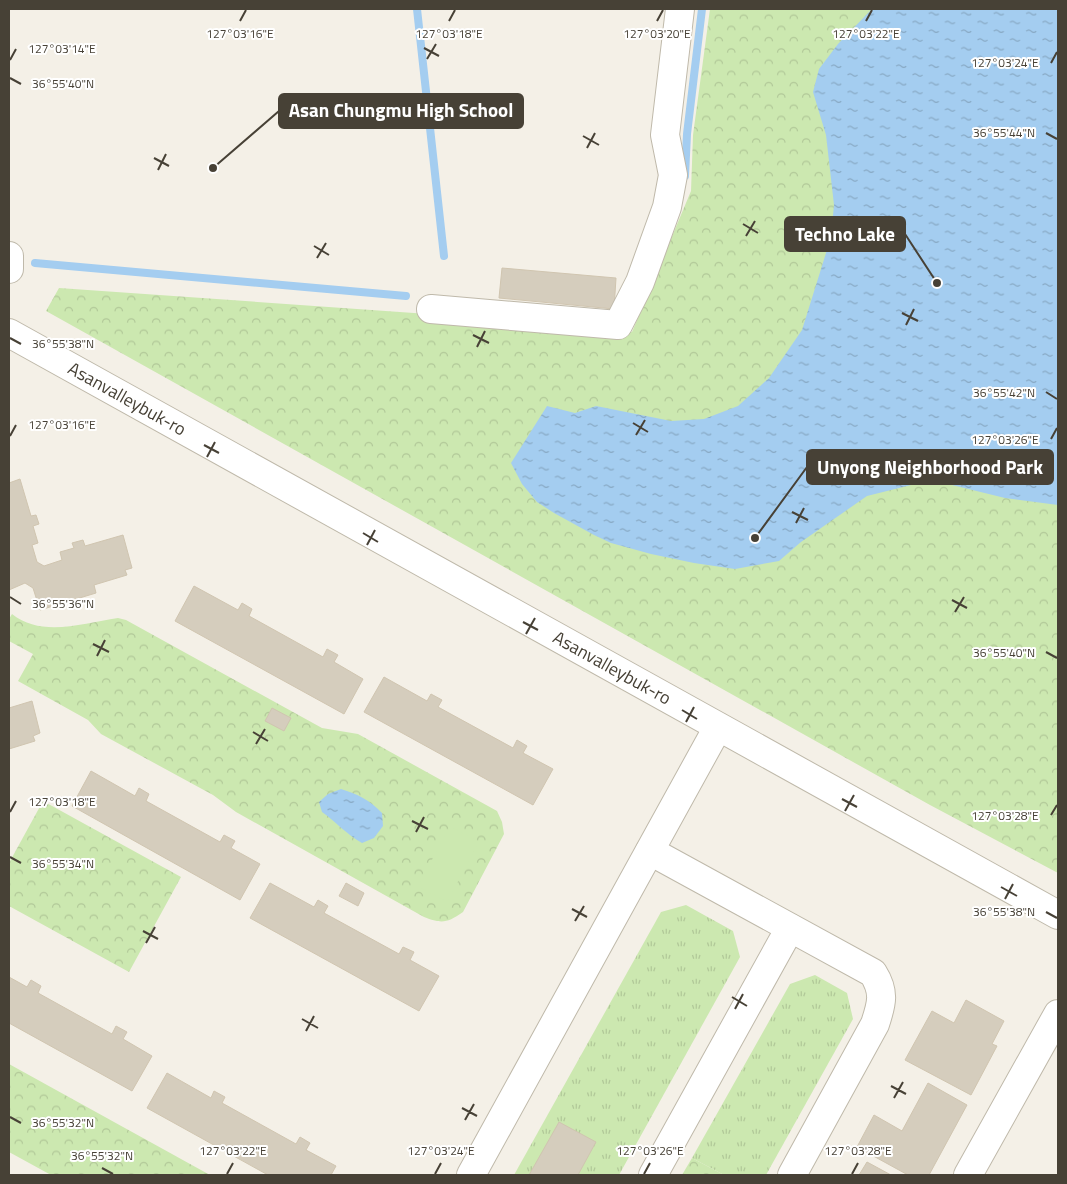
<svg xmlns="http://www.w3.org/2000/svg" width="1067" height="1184" font-family="'Titillium Web',sans-serif">
<defs>
<pattern id="grass-tufts" width="24" height="20" patternUnits="userSpaceOnUse" patternTransform="scale(1.25)"><rect width="24" height="20" fill="#cce8b0"/><path d="M3 7l-1-3M5 7V3M7 7l1-3M15 17l-1-3M17 17v-4M19 17l1-3" fill="none" stroke="#b1c898"/></pattern>
<pattern id="forest-crowns" width="20" height="18" patternUnits="userSpaceOnUse" patternTransform="scale(1.25)"><rect width="20" height="18" fill="#cce8b0"/><path d="M2 6a3 3 0 1 1 6 0M12 15a3 3 0 1 1 6 0" fill="none" stroke="#b1c898"/></pattern>
<pattern id="water-ripples" width="26" height="14" patternUnits="userSpaceOnUse" patternTransform="scale(1.25)"><rect width="26" height="14" fill="#a4cdf0"/><path d="M2 4q2-2 4 0t4 0M15 11q2-2 4 0t4 0" fill="none" stroke="#87a8c3"/></pattern>
</defs>
<rect width="100%" height="100%" fill="#f4f0e7"/>
<!-- grass -->
<g fill="url(#grass-tufts)">
<path d="M686,905l47,26 7,26 -121,218h-105l147,-263z"/>
<path d="M815,975l32,18 6,26 -87,156h-42l-32,-17 98,-174z"/>
</g>
<!-- forest -->
<g fill="url(#forest-crowns)">
<path d="M710,9h348v864l-128,-68 -884,-494 13,-23 469,33 104,11 59,-141 2,-56z"/>
<path d="M12,614c30,24 71,9 106,4l8,2 196,108 36,6 139,77 5,11 2,12 -41,78c-16,11 -21,12 -39,5l-188,-105 -23,-17 -112,-61 -13,-14 -70,-39 15,-27 -24,-13v-22z"/>
<path d="M43,801l138,76 -52,95 -120,-66v-43z"/>
<path d="M9,1064l201,111h-159l-42,-23z"/>
<path d="M692,1158l32,17h-42z"/>
</g>
<!-- pitch -->
<path fill="#cce8b0" d="M450,826l29,16 -32,60 -29,-16z"/>
<!-- water -->
<g fill="url(#water-ripples)">
<path d="M872,9h186v496l-53,-7 -57,-14 -37,1 -44,11 -66,46 -22,19 -44,8 -41,-6 -43,-9 -40,-11 -17,-8 -40,-22 -17,-11 -15,-18 -11,-21 36,-57 28,7 21,-7 75,15 33,-2 34,-13 31,-28 33,-48 29,-93 3,-32 -8,-70 -13,-43 6,-23 19,-25z"/>
<path d="M341,789c16,5 29,11 41,24l1,13 -9,12 -12,5c-16,-9 -26,-21 -40,-31l-3,-10 9,-8z"/>
</g>
<g fill="none" stroke-linecap="round" stroke-linejoin="round">
<!-- stream -->
<g stroke="#a4cdf0" stroke-width="8">
<path d="M417,9l27,247"/>
<path d="M685,176l2,-42 15,-125"/>
<path d="M35,263l371,33"/>
</g>
</g>
<!-- building -->
<g fill="#d5cdbd" stroke="#d0c5b0">
<path d="M502,268l114,10 -2,31 -115,-11z"/>
<path d="M20,479l11,37 5,-1 3,9 -6,2 5,17 -6,2 5,17 7,4 18,-6 -2,-8 14,-4 -2,-5 11,-3 2,6 38,-11 9,33 -7,2 2,5 -33,10 2,8 -56,17 -7,-22 -8,-5 -16,7v-107z"/>
<path d="M194,586l44,24 4,-7 10,6 -3,7 74,41 4,-8 11,6 -4,7 29,17 -19,35 -169,-93z"/>
<path d="M384,677l43,24 4,-7 11,6 -4,7 75,41 4,-8 10,6 -4,7 30,16 -20,36 -169,-93z"/>
<path d="M32,701l8,32 -7,3 2,5 -26,8v-41z"/>
<path d="M272,708l19,10 -7,13 -19,-10z"/>
<path d="M91,771l44,25 4,-8 10,6 -3,7 74,41 4,-7 11,6 -4,7 29,16 -20,36 -168,-94z"/>
<path d="M270,883l44,24 4,-7 10,6 -4,7 75,41 4,-7 11,5 -4,8 29,16 -20,35 -169,-93z"/>
<path d="M346,883l18,10 -6,13 -19,-10z"/>
<path d="M9,977l18,10 4,-7 10,6 -3,7 74,41 4,-8 11,6 -4,7 29,17 -20,35 -123,-68z"/>
<path d="M966,1000l38,21 -12,23 5,2 -26,49 -66,-35 27,-49 22,12z"/>
<path d="M167,1073l44,25 3,-7 11,6 -3,6 74,41 4,-7 10,6 -4,7 30,16 -5,9h-63l-121,-67z"/>
<path d="M928,1083l39,22 -38,70h-21l-51,-28 17,-32 28,16z"/>
<path d="M559,1122l37,20 -18,33h-49z"/>
<path d="M867,1162l24,13h-32z"/>
</g>
<g fill="none" stroke-linecap="round" stroke-linejoin="round">
<defs>
<g id="minor">
<path d="M9,256v13"/>
<path d="M431,309l187,16 22,-43 27,-75 6,-32 -8,-40 15,-126"/>
<path d="M9,333l1049,582"/>
<path d="M650,851l223,122c12,19 9,30 2,51l-83,151"/>
<path d="M471,1175l247,-448"/>
<path d="M653,1175l137,-247"/>
<path d="M968,1175l90,-161"/>
</g>
</defs>
<!-- minor casing -->
<use href="#minor" stroke="#bfb9aa" stroke-width="30"/>
<!-- minor -->
<use href="#minor" stroke="#fff" stroke-width="28"/>
</g>
<!-- ticks -->
<path fill="none" stroke="#474136" stroke-width="2" d="M240,21l6,-11M449,21l6,-11M657,21l6,-11M866,21l6,-11M424,48l15,8M427,59l9,-15M10,60l6,-11M1051,63l6,-11M10,78l11,6M1046,133l11,6M583,136l16,9M587,148l8,-15M154,158l15,8M158,170l8,-16M743,224l15,9M746,236l9,-15M314,246l15,9M317,258l9,-15M902,313l16,8M906,325l8,-16M473,335l16,8M10,338l11,6M477,347l8,-16M1046,392l11,7M633,423l15,9M636,435l9,-15M10,436l6,-11M1051,439l6,-11M204,445l15,8M207,457l8,-15M792,512l16,8M796,523l8,-15M363,533l15,9M367,545l8,-15M10,597l11,7M952,600l15,8M955,612l9,-15M523,622l15,8M526,634l9,-16M93,644l16,8M1046,652l11,6M97,656l8,-16M682,710l15,9M686,722l8,-15M253,732l15,9M256,744l9,-15M842,799l15,8M845,811l9,-16M10,812l6,-11M1051,815l6,-10M412,821l16,8M416,832l8,-15M10,857l11,6M1001,887l16,9M1005,899l8,-15M572,909l15,8M1046,912l11,6M575,921l9,-15M143,931l15,8M146,943l9,-16M732,997l15,9M735,1009l8,-15M302,1019l16,9M306,1031l8,-15M891,1086l15,8M894,1098l9,-16M462,1108l15,8M10,1117l11,6M465,1120l9,-16M102,1168l11,6M227,1174l6,-11M435,1174l6,-11M644,1174l6,-11M852,1174l6,-11"/>
<g text-anchor="middle" stroke-width="4" stroke-linejoin="round" paint-order="stroke">
<!-- street labels -->
<g font-size="18" fill="#474136" stroke="#fff">
<text transform="translate(127 399) rotate(29)" y="6">Asanvalleybuk-ro</text>
<text transform="translate(612 668) rotate(29)" y="6">Asanvalleybuk-ro</text>
</g>
</g>
<g font-size="12" text-anchor="middle" fill="#474136" stroke="#fff" stroke-width="4" stroke-linejoin="round" paint-order="stroke">
<text x="240" y="38">127°03'16"E</text>
<text x="449" y="38">127°03'18"E</text>
<text x="657" y="38">127°03'20"E</text>
<text x="866" y="38">127°03'22"E</text>
<text x="62" y="53">127°03'14"E</text>
<text x="1005" y="67">127°03'24"E</text>
<text x="63" y="88">36°55'40"N</text>
<text x="1004" y="137">36°55'44"N</text>
<text x="63" y="348">36°55'38"N</text>
<text x="1004" y="397">36°55'42"N</text>
<text x="62" y="429">127°03'16"E</text>
<text x="1005" y="444">127°03'26"E</text>
<text x="63" y="608">36°55'36"N</text>
<text x="1004" y="657">36°55'40"N</text>
<text x="62" y="806">127°03'18"E</text>
<text x="1005" y="820">127°03'28"E</text>
<text x="63" y="868">36°55'34"N</text>
<text x="1004" y="916">36°55'38"N</text>
<text x="63" y="1127">36°55'32"N</text>
<text x="233" y="1155">127°03'22"E</text>
<text x="441" y="1155">127°03'24"E</text>
<text x="650" y="1155">127°03'26"E</text>
<text x="858" y="1155">127°03'28"E</text>
<text x="102" y="1160">36°55'32"N</text>
</g>
<!-- callouts -->
<path fill="none" stroke="#474136" stroke-width="2" d="M213 168L279 111M937 283L905 234M755 538L807 467"/>
<g fill="#474136" stroke="#fff" stroke-width="2">
<circle cx="213" cy="168" r="5"/>
<circle cx="937" cy="283" r="5"/>
<circle cx="755" cy="538" r="5"/>
</g>
<g fill="#474136" stroke="#474136" stroke-width="2">
<rect x="279" y="94" width="244" height="34" rx="5"/>
<rect x="785" y="217" width="120" height="34" rx="5"/>
<rect x="807" y="450" width="246" height="34" rx="5"/>
</g>
<g font-size="19" text-anchor="middle" font-weight="bold" fill="#fff">
<text x="401" y="117">Asan Chungmu High School</text>
<text x="845" y="241">Techno Lake</text>
<text x="930" y="474">Unyong Neighborhood Park</text>
</g>
<!-- border -->
<rect width="1067" height="1184" fill="none" stroke="#474136" stroke-width="20"/>
</svg>
